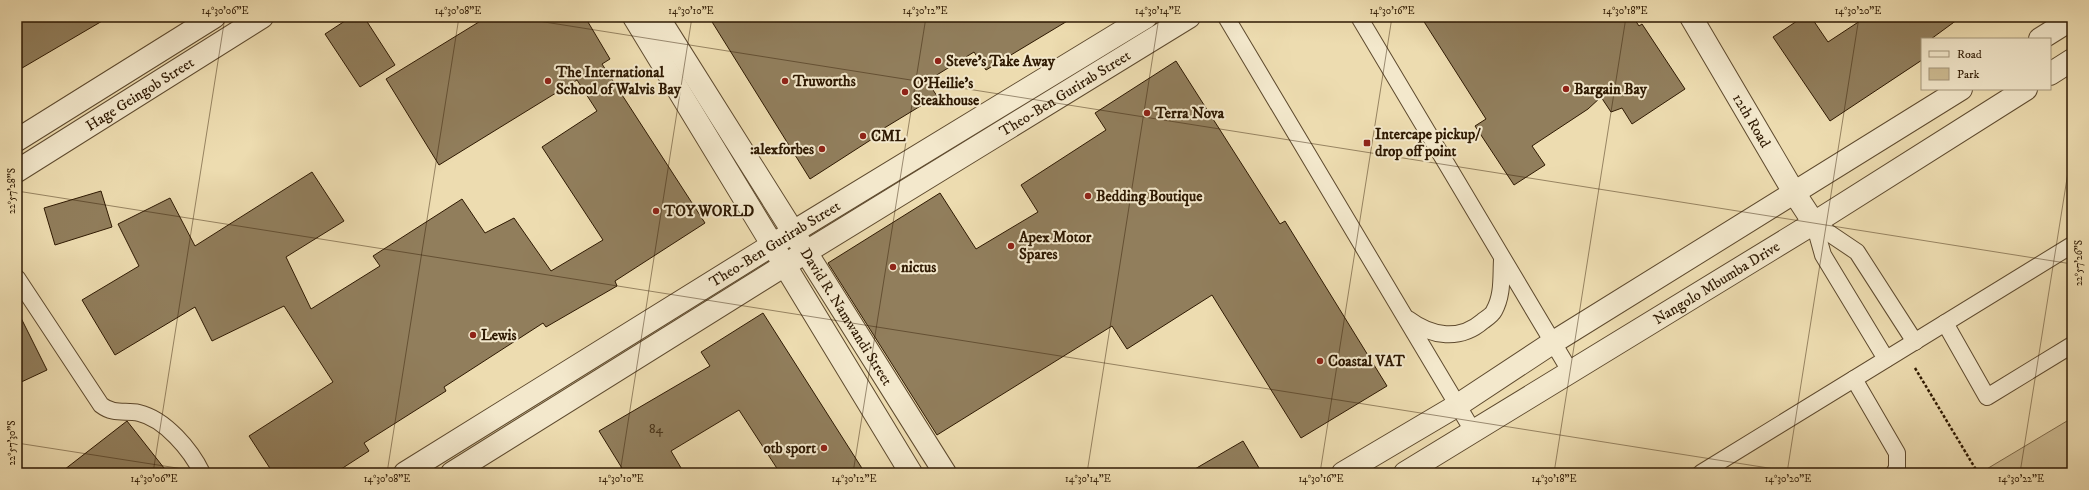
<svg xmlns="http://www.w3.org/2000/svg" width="2089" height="490" font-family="'IM FELL DW Pica',serif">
<rect width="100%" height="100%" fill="#eddcb0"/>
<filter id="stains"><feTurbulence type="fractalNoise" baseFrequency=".005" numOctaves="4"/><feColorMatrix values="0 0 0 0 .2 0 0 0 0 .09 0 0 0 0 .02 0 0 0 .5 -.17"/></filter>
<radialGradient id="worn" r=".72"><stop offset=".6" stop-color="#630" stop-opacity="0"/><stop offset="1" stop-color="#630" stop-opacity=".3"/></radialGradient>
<!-- green -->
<path fill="#cdbb92" stroke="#7e6a4a" d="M2072,418v55h-92z"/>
<!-- building -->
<g fill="#917e5c" stroke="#2e1902">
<path d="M17,17h92l-92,54z"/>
<path d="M351,17h13l31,48 -35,22 -35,-53z"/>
<path d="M487,17h98l25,42 -8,5 103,159 -90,58 2,5 -71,41 -3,-4 -99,64 2,4 -82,52 5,8 -34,22h-62l-24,-37 84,-54 -49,-76 -72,35 -17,-34 -80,48 -33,-55 57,-34 -21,-42 52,-26 25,48 117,-74 32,49 -58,36 25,52 69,-43 -7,-10 89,-57 23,34 29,-15 37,53 52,-31 -61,-93 55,-36 -20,-31 -138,85 -53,-86z"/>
<path d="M709,17h365l-88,53 -12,-18 -47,29 10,15 -56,34 2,2 -73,47z"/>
<path d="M1421,17h212l6,9 3,-2 43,65 -53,35 -10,-16 -11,4 -10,-15 -13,12 -56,37 13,19 -31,20 -39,-59 11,-7z"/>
<path d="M1803,17h8l17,25 38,-25h95l-30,22h-9v21l-92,61 -57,-84z"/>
<path d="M1176,61l104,163 5,-3 102,165 -86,52 -89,-143 -85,54 -15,-23 -175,109 -109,-172 112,-70 36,56 62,-37 -17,-27 85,-55 -11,-17z"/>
<path d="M101,191l11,36 -57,18 -11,-37z"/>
<path d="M17,310l30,60 -30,14z"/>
<path d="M763,313l102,160h-85l-41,-63 -68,41 13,22h-59l-26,-42 111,-65 -9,-14z"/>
<path d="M127,421l41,52h-108z"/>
<path d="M1243,441l19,32h-74z"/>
</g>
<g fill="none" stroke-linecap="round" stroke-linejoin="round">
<defs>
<g id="service">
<path d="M1226,17l247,414"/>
<path d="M1359,17l211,354"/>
<path d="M1814,223l43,29 58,90"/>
<path d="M1814,223l9,32 63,104"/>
<path d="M17,278l84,127c13,10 24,5 38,8 26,6 52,37 63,60"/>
<path d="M1408,319c24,18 52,22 75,2 4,-3 9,-6 11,-10 9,-16 7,-34 8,-51"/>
<path d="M1945,323l42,74 85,-52"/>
<path d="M1854,379l43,74v15l-3,5"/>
<path d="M1701,473l371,-228"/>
</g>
<g id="minor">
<path d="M634,17l277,456"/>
<path id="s1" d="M658,17l287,456"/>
<path id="s2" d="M1691,17l104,177 19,29"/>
<path d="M17,140l197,-123"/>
<path id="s3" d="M17,171l245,-154"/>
<path id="s4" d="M405,473l388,-241 353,-215"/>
<path id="s5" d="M452,473l333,-208 404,-248"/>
</g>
<g id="tertiary">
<path d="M2040,39l32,-20"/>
<path d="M2050,74l22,-14"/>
<path d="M1343,473l115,-68 94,-62 409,-254"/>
<path id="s6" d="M1405,473l409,-250 212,-134"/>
</g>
</defs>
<!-- service casing -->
<use href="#service" stroke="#5e4a2e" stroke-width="18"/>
<!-- minor casing -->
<use href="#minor" stroke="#5e4a2e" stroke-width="24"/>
<!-- tertiary casing -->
<use href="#tertiary" stroke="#5e4a2e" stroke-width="24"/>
<!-- path -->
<path stroke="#2e1902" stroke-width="2.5" stroke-dasharray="3 2" stroke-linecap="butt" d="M1915,368l63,105"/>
<!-- service -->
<use href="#service" stroke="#f3e8cc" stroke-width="16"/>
<!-- minor -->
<use href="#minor" stroke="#f3e8cc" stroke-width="22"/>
<!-- tertiary -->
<use href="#tertiary" stroke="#f3e8cc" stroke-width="22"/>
</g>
<!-- ticks -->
<path fill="none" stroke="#2e1902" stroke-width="1" stroke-opacity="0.45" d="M513,17l1559,247M17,191l1783,282M17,443l192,30M153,473l72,-456M387,473l72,-456M620,473l72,-456M853,473l73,-456M1087,473l72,-456M1320,473l72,-456M1554,473l72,-456M1787,473l72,-456M2020,473l52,-326"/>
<!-- markers -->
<g fill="#8f2418" stroke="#f3e8cc" stroke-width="1.5">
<circle cx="938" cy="61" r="4"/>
<circle cx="548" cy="81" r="4"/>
<circle cx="785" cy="81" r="4"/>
<circle cx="1566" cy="89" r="4"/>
<circle cx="905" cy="92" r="4"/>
<circle cx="1147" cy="113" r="4"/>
<circle cx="863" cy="136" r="4"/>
<rect x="1363" y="139" width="8" height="8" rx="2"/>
<circle cx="822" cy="149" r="4"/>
<circle cx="1088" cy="196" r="4"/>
<circle cx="656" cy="211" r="4"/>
<circle cx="1011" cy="246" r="4"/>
<circle cx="893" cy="267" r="4"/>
<circle cx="473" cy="335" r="4"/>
<circle cx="1320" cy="361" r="4"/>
<circle cx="824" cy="448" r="4"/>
</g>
<g text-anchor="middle" stroke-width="4" stroke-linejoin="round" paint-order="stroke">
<!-- number labels -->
<g font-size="13" fill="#473218">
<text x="656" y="433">84</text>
</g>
<!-- poi labels -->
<g font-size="15" font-weight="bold" fill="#2e1902" stroke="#f3e8cc" text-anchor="start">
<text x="946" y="66">Steve's Take Away</text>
<text x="556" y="77">The International<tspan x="556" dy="17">School of Walvis Bay</tspan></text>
<text x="793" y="86">Truworths</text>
<text x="913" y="88">O'Heilie's<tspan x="913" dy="17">Steakhouse</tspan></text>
<text x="1574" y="94">Bargain Bay</text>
<text x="1155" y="118">Terra Nova</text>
<text x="1375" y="139">Intercape pickup/<tspan x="1375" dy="17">drop off point</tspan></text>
<text x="871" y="141">CML</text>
<text x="814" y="154" text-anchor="end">:alexforbes</text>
<text x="1096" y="201">Bedding Boutique</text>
<text x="664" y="216">TOY WORLD</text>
<text x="1019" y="242">Apex Motor<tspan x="1019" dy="17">Spares</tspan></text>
<text x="901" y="272">nictus</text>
<text x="481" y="340">Lewis</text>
<text x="1328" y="366">Coastal VAT</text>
<text x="816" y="453" text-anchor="end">otb sport</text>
</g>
<!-- street labels -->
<g font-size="15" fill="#2e1902" stroke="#f3e8cc">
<text dy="5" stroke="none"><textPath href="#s5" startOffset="721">Theo-Ben Gurirab Street</textPath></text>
<text dy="5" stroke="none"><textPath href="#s3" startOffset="145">Hage Geingob Street</textPath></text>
<text dy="5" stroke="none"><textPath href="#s2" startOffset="120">12th Road</textPath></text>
<text dy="5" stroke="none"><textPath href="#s4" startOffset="435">Theo-Ben Gurirab Street</textPath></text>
<text dy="5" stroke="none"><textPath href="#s6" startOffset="365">Nangolo Mbumba Drive</textPath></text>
<text dy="5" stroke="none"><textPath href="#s1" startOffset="354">David R. Namwandi Street</textPath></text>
</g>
</g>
<!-- margin -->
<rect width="2089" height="490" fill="none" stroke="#eddcb0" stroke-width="44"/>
<!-- legend -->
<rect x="1921" y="38" width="130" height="52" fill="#f3e8cc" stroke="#a4957b"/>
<rect x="1929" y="51" width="20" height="6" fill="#f3e8cc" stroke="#a4957b"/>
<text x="1957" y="58" font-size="12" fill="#2e1902">Road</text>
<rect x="1929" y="68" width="20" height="12" fill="#cdbb92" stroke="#a4957b"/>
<text x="1957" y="78" font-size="12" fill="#2e1902">Park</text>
<rect x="22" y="22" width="2045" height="446" fill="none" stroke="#2e1902" stroke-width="1.5"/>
<g font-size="10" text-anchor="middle" fill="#2e1902">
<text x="225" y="14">14°30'06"E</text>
<text x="458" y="14">14°30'08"E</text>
<text x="691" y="14">14°30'10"E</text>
<text x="925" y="14">14°30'12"E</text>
<text x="1158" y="14">14°30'14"E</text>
<text x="1392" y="14">14°30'16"E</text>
<text x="1625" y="14">14°30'18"E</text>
<text x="1858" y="14">14°30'20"E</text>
<text transform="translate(11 191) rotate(-90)" y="4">22°57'28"S</text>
<text transform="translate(2078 263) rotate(-90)" y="4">22°57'26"S</text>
<text transform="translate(11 443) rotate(-90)" y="4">22°57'30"S</text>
<text x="154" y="482">14°30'06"E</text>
<text x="387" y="482">14°30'08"E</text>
<text x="621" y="482">14°30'10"E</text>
<text x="854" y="482">14°30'12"E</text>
<text x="1088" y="482">14°30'14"E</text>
<text x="1321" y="482">14°30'16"E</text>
<text x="1554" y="482">14°30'18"E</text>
<text x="1788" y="482">14°30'20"E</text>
<text x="2021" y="482">14°30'22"E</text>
</g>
<rect width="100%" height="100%" filter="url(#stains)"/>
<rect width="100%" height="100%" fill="url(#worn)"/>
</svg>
